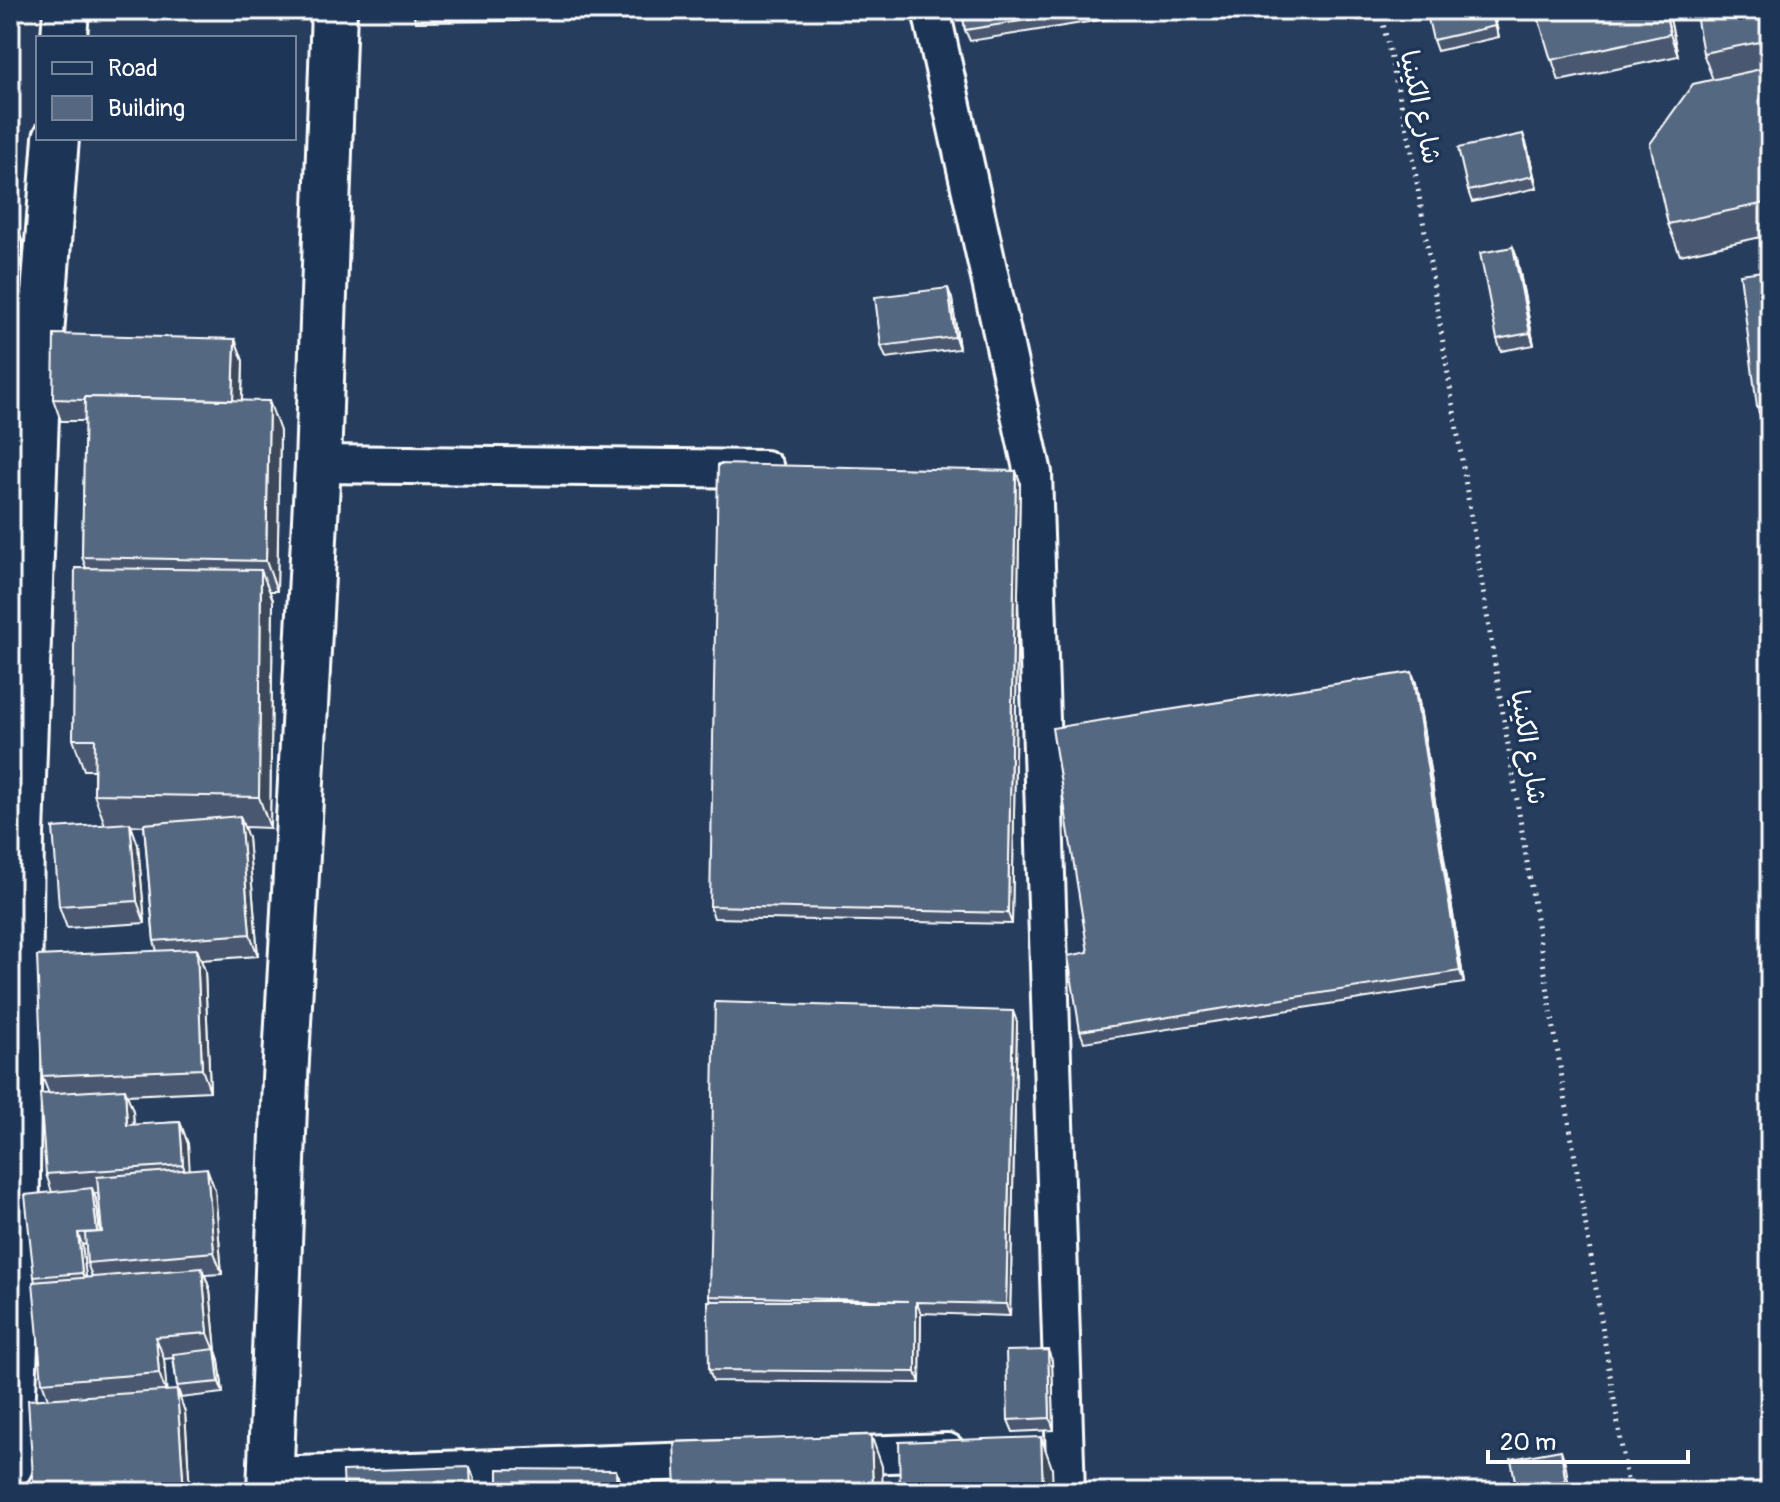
<svg xmlns="http://www.w3.org/2000/svg" width="1780" height="1502" font-family="Pangolin,'Playpen Sans Arabic',sans-serif">
<rect width="100%" height="100%" fill="#263d5e"/>
<filter id="ink" filterUnits="userSpaceOnUse"><feTurbulence type="fractalNoise" baseFrequency=".0125" numOctaves="2"/><feDisplacementMap in="SourceGraphic" scale="16" xChannelSelector="R" yChannelSelector="G"/><feConvolveMatrix kernelMatrix="1 2 1 2 8 2 1 2 1" color-interpolation-filters="sRGB"/></filter>
<g filter="url(#ink)">
<g fill="none" stroke-linecap="round" stroke-linejoin="round">
<defs>
<g id="lane">
<path d="M931,10l102,463 33,1019"/>
<path d="M318,464l447,5"/>
<path d="M831,1456l116,-4"/>
<path d="M269,1476l454,-16"/>
</g>
<g id="street">
<path d="M64,38l2,-28"/>
<path d="M10,1466l5,-122 6,-510 16,-447 19,-249"/>
<path d="M270,1492l15,-413 33,-615 16,-454"/>
</g>
</defs>
<!-- lane casing -->
<use href="#lane" stroke="#fff" stroke-width="42"/>
<!-- street casing -->
<use href="#street" stroke="#fff" stroke-width="50"/>
<!-- path -->
<path stroke="#fff" stroke-width="5" stroke-dasharray="2 6" stroke-linecap="butt" d="M1380,10l32,142 217,1340"/>
<!-- lane -->
<use href="#lane" stroke="#1d3557" stroke-width="36"/>
<!-- street -->
<use href="#street" stroke="#1d3557" stroke-width="44"/>
</g>
<!-- wall -->
<g fill="#49596f" stroke="#fff" stroke-width="2" fill-rule="evenodd">
<path d="M412,10h107v11l-103,1z"/>
<path d="M962,10h202l-194,31 -5,-11z"/>
<path d="M1493,10l6,27 -62,14 -4,-11z"/>
<path d="M1536,10h132l10,46 -119,25z"/>
<path d="M1770,10v225l-90,20 -12,-31 45,-144 -10,-27z"/>
<path d="M1523,134l4,12 10,42 -65,14 -4,-11z"/>
<path d="M10,143l5,14v65l7,19 -3,92 -9,-1z"/>
<path d="M1513,247l4,11 17,87 -33,6 -4,-12z"/>
<path d="M1770,270v158l-5,1 -8,-22z"/>
<path d="M952,299l7,50 -73,9 -5,-12z"/>
<path d="M235,339l8,22 -1,39 38,31 -3,160h-8l4,9 -3,228 -26,-1 4,11 10,118 -57,4 4,11 5,120 -83,4 6,16 1,14 46,-3 8,22 1,26 26,20 7,84 -17,1 5,15 6,61 3,9 4,33 -42,5 -4,-12 -4,-28 -9,1 2,32 19,21 5,80h-156l14,-93 -6,-17 -7,-100 -1,-5 18,-85 -6,-18 3,-80 -7,-18 115,-125 -3,-10 -10,-115 -13,-1 7,20 7,78 -78,5 -8,-22 46,-81 -11,-31v-24h-10l-11,-31 13,-171 -4,-11 3,-136h-24l-8,-22zM98,1193l4,39h-2l-4,-33 -2,-5zM86,1244l1,19 5,14 -6,1 -4,-33z"/>
<path d="M1016,471l4,11 -8,442 -298,-6 -4,-12z"/>
<path d="M1416,683l48,300 -380,59 -4,-11 8,-79z"/>
<path d="M1017,1022l-7,294 -89,-3 -1,70 -207,-2 -4,-11 2,-69 -2,-5z"/>
<path d="M1052,1361l2,69 -41,2 -5,-12z"/>
</g>
<!-- shaded-wall -->
<g fill="#3c485a" stroke="#fff" stroke-width="2">
<path d="M515,10h4v11z"/>
<path d="M1491,10h2l6,27 -4,-11z"/>
<path d="M1665,10h3l10,46 -8,-22z"/>
<path d="M1523,134l4,12 10,42 -4,-12z"/>
<path d="M10,143l5,14v65l7,19 -3,92 -8,-22z"/>
<path d="M1513,247l4,11 17,87 -4,-12z"/>
<path d="M948,288l4,11 7,50 -4,-12z"/>
<path d="M235,339l8,22 -2,64 -8,-22z"/>
<path d="M269,401l11,30 -3,160 -11,-30z"/>
<path d="M1016,471l4,11 -8,442 -4,-11z"/>
<path d="M261,570l12,30 -3,228 -11,-31z"/>
<path d="M1412,672l4,11 48,300 -4,-12z"/>
<path d="M240,816l8,22 10,118 -8,-22z"/>
<path d="M130,823l8,22 7,78 -8,-22z"/>
<path d="M197,949l8,22 5,120 -8,-22z"/>
<path d="M1013,1011l4,11 -7,294 -4,-12z"/>
<path d="M125,1089l8,22 2,36 -8,-22z"/>
<path d="M180,1122l8,22 3,43 -8,-22z"/>
<path d="M207,1168l8,22 7,84 -8,-22z"/>
<path d="M92,1188l4,11 5,44 -4,-11z"/>
<path d="M78,1233l4,12 5,39 -5,-11z"/>
<path d="M202,1268l8,22 6,61 3,9 4,33 -4,-11 -3,-29 -8,-20z"/>
<path d="M916,1302l5,11 -1,70 -4,-11z"/>
<path d="M156,1337l8,22 3,36 -8,-22z"/>
<path d="M1048,1350l4,11 2,69 -4,-12z"/>
<path d="M177,1390l8,22 5,80h-6z"/>
<path d="M871,1435l11,31 1,26h-10z"/>
<path d="M1041,1437l11,31 1,24h-10z"/>
<path d="M1561,1450l4,12 5,30h-3z"/>
<path d="M470,1467l8,21v4h-7z"/>
<path d="M616,1470l8,22h-7z"/>
</g>
<!-- building -->
<g fill="#556781" stroke="#fff" stroke-width="2">
<path d="M962,10h127l-124,20z"/>
<path d="M1426,10h65l4,16 -62,14z"/>
<path d="M1536,10h129l5,24 -119,26z"/>
<path d="M1695,10h75v30l-67,13z"/>
<path d="M1770,67v135l-102,22 -18,-80 43,-60z"/>
<path d="M1523,134l10,42 -65,15 -10,-43z"/>
<path d="M10,219h4l-3,92h-1z"/>
<path d="M1513,247l17,86 -33,6 -17,-86z"/>
<path d="M1770,270v136l-13,1 -17,-133z"/>
<path d="M948,288l7,49 -74,9 -6,-49z"/>
<path d="M54,334l181,5 -2,61 -148,-3v3l-32,-1z"/>
<path d="M85,397l184,4 -3,160 -184,-4z"/>
<path d="M718,464l298,7 -8,442 -298,-7z"/>
<path d="M75,568l186,2 -2,227 -165,-3 1,-55h-22z"/>
<path d="M1412,672l48,299 -380,60 -12,-75 20,-4 -36,-224z"/>
<path d="M240,816l10,118 -96,7 -10,-117z"/>
<path d="M130,823l7,78 -78,5 -6,-78z"/>
<path d="M197,949l5,120 -160,7 -5,-120z"/>
<path d="M715,1002l298,9 -7,293 -90,-2v70l-207,-2 -1,-69h200l-199,-5z"/>
<path d="M125,1089l2,36 53,-3 3,43 -137,9 -6,-80z"/>
<path d="M207,1168l7,84 -127,11 -2,-30 17,-1 -5,-55z"/>
<path d="M92,1188l5,44 -19,1 4,40 -48,4 -9,-82z"/>
<path d="M202,1268l6,65 -52,4 3,36 -117,9 -9,-100z"/>
<path d="M215,1349l4,33 -42,4 -4,-32z"/>
<path d="M1048,1350l2,68 -42,2 -2,-69z"/>
<path d="M177,1390l7,102h-150l-6,-92z"/>
<path d="M871,1435l2,57h-197l-2,-50z"/>
<path d="M1041,1437l2,55h-143l-1,-50z"/>
<path d="M1561,1450l6,42h-50l-6,-33z"/>
<path d="M470,1467l1,25h-127l-1,-21z"/>
<path d="M498,1469l118,1 1,22h-119z"/>
</g>
</g>
<g text-anchor="middle" stroke-width="7" stroke-linejoin="round" paint-order="stroke">
<!-- street labels -->
<g font-size="26" fill="#fff" stroke="#1d3557">
<text transform="translate(1421 107) rotate(78)" y="9">شارع الكينيا</text>
<text transform="translate(1529 747) rotate(81)" y="9">شارع الكينيا</text>
</g>
</g>
<!-- margin -->
<rect width="1780" height="1502" fill="none" stroke="#1d3557" stroke-width="40"/>
<rect x="20" y="20" width="1740" height="1462" fill="none" stroke="#fff" stroke-width="3" filter="url(#ink)"/>
<!-- legend -->
<rect x="36" y="36" width="260" height="104" fill="#1d3557" stroke="#77869a" stroke-width="2"/>
<rect x="52" y="62" width="40" height="12" fill="#1d3557" stroke="#77869a" stroke-width="2"/>
<text x="108" y="76" font-size="24" fill="#ffffff">Road</text>
<rect x="52" y="96" width="40" height="24" fill="#556781" stroke="#77869a" stroke-width="2"/>
<text x="108" y="116" font-size="24" fill="#ffffff">Building</text>
<!-- scale -->
<path d="M1488 1450v12h200v-12" fill="none" stroke="#ffffff" stroke-width="4"/>
<text x="1500" y="1450" font-size="24" fill="#ffffff" stroke="#1d3557" stroke-width="6" paint-order="stroke">20 m</text>
</svg>
